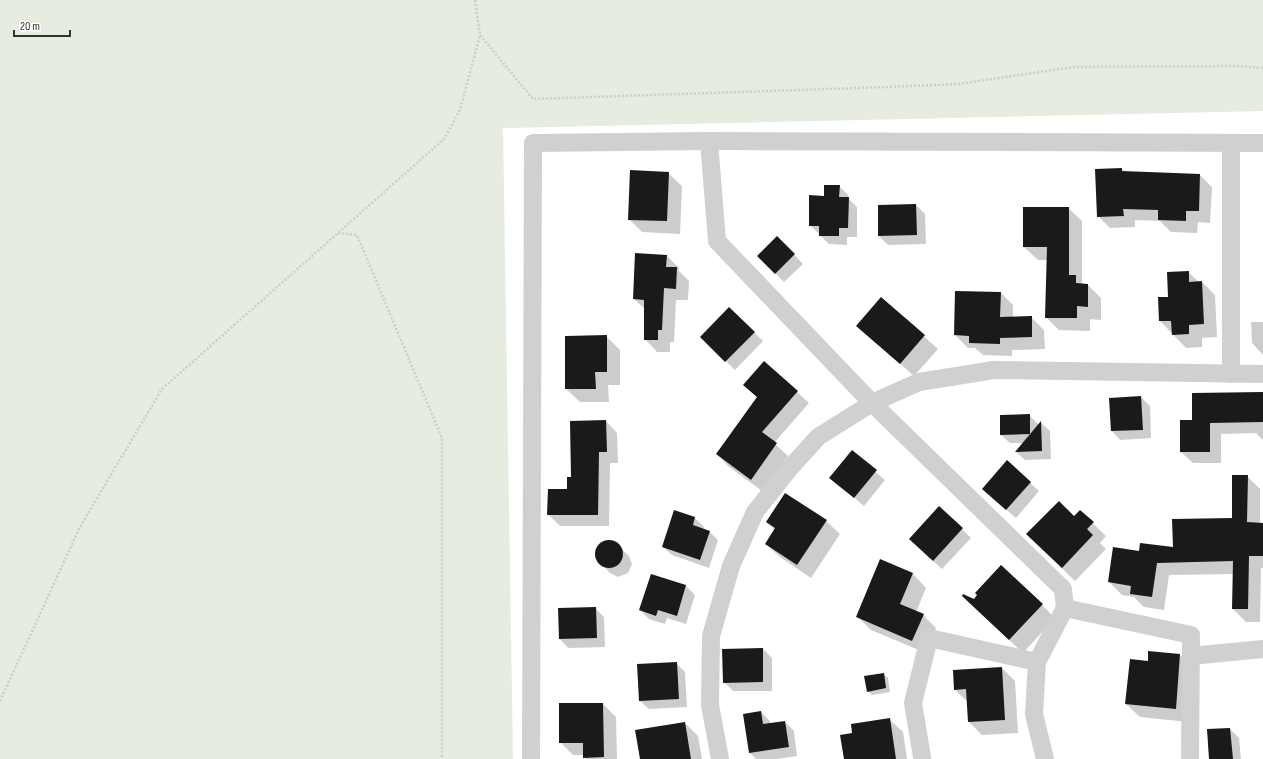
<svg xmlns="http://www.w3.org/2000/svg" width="1263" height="759" font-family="'Sofia Sans Condensed',sans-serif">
<rect width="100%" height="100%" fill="#fff"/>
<!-- green -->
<path fill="#e6ecdf" d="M0,0h1263v111l-760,17 10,631h-513z"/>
<!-- shadow -->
<g fill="#0003">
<path d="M1122,169l3,3 75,3 12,12 -2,36 -12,-1 -1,11 -26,-1 -11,-11 -25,-1v7l-25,1 -12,-12z"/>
<path d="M668,173l14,13 -2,48 -38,-2 -13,-13z"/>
<path d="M839,186l9,9v3l9,9v30h-10v8l-18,-1 -19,-19 15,-28z"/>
<path d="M916,205l9,9 1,30 -38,1 -9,-9v-30z"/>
<path d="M1068,208l14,13v62l2,2h4l13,13v22l-11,-1v12l-31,-1 -13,-13 1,-57h-9l-14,-13z"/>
<path d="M777,237l26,27 -19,18 -26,-26z"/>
<path d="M667,256l12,12v3l10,10 -1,19h-12l-2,42h-4v10h-13l-12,-13v-30l-11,-10z"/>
<path d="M1188,272l11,10h3l13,13 2,42 -15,1v9l-16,1 -26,-27 9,-23z"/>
<path d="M1001,293l12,12v13l18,-1 13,13 1,19 -33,1v6l-29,-1 -8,-7h-7l-13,-13z"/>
<path d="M881,298l57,51 -24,27 -56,-50z"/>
<path d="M729,308l34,33 -28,29 -34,-33z"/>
<path d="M1251,322h12v33l-11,-12z"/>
<path d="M606,336l14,14v35h-12l1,17h-29l-14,-13v-52z"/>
<path d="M744,385l53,7 12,11 -35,40 14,13 -26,35 -34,-25 -11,-12 41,-56z"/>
<path d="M1263,393v47l-7,-7 -35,1v29h-28l-12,-11 12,-31z"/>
<path d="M1141,397l9,9 1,32 -31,2 -8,-9 -2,-32z"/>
<path d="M1029,415l9,9v2l3,-3 9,8 1,28 -26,1 -9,-8 8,-9h-14l-9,-8z"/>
<path d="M606,421l11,12 1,30h-8l-1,63h-49l-12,-12 20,-24 4,-12z"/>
<path d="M852,452l33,28 -21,26 -33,-28z"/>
<path d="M1007,462l32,29 -23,27 -24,-20z"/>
<path d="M1247,476l13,13v35h3v44h-2l-1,54h-14l-13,-13 1,-35 -65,1 -5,35 -20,-3 -10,-10 -12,-2 -13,-13 30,-30 35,-3 59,-30z"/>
<path d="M1080,511l26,25 -6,7 6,6 -31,32 -34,-33z"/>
<path d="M695,518l9,9 -1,2 6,2 9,9 -9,28 -37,-13 -9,-8z"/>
<path d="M826,521l14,13 -29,44 -31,-21 -14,-13 9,-14 -8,-8z"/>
<path d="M962,529l9,9 -29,31 -23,-21z"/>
<path d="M605,541l10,2 14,13 3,8 -4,9 -10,4 -8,-4 -13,-14 -1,-4 1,-7z"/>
<path d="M881,561l32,13 13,14 -10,24 7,3 13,13 -10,25 -55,-23 -14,-14z"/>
<path d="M651,575l35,11 9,9 -9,29 -19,-6 -2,6 -16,-5 -9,-9z"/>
<path d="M974,600l68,5 13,13 -32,35 -47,-44z"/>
<path d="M595,608l9,9 1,30 -37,1 -8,-9z"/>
<path d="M763,649l9,9v33h-39l-9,-9z"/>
<path d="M1180,655l13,14 -4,53 -49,-5 -14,-13 22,-42z"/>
<path d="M676,663l9,9 2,35 -38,2 -9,-8z"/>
<path d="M1002,668l13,13 3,52 -36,2 -13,-13 -1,-20 -13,-12z"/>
<path d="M883,674l5,4 2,14 -18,3 -4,-4z"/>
<path d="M560,704h43l13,13 1,42h-31l-2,-4h-11l-13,-13z"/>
<path d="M761,712l9,9v3l15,-2 9,9 3,25 -20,3h-21l-6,-6z"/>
<path d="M889,719l14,13 4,27h-62z"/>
<path d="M685,723l13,13 4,23h-61z"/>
<path d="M1230,729l9,9 2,21h-31z"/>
</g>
<!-- building -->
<g fill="#1a1a1a">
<path d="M1122,168v3l78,3 -1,37h-13v10l-28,-1v-10l-35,-1 1,7 -27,1 -2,-48z"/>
<path d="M630,170l39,2 -2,49 -39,-1z"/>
<path d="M824,185h16l-1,12h10l-1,31h-9v8h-20v-10h-10v-31l15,1z"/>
<path d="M916,204l1,31 -39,1v-31z"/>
<path d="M1023,207h46v68h7v8l12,1v23l-11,-1v12h-32l2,-71h-24z"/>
<path d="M777,236l18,18 -20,20 -18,-18z"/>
<path d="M635,253l32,2 -1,12h11l-1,22 -12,-1 -2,42h-4v10h-14v-40l-11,-1z"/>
<path d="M1189,271v11l13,-1 2,43 -15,1v9l-17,1 -1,-14h-12l-1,-24h10l-1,-25z"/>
<path d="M955,291l46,1 -1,25 32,-1v21l-32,1v6l-31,-1v-7l-15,-1z"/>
<path d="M881,297l44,38 -25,29 -44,-38z"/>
<path d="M729,307l26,25 -30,30 -25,-25z"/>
<path d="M607,335v37h-12l1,17h-31v-53z"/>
<path d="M764,361l34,30 -36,41 15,11 -26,37 -35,-26 41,-57 -14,-12z"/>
<path d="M1263,392v30l-53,1v29h-30v-32h12v-27z"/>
<path d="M1141,396l2,34 -32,1 -2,-33z"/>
<path d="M1030,414v20l-30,1v-20z"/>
<path d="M606,420l1,32h-8l-1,63h-51l1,-26h19v-12h4l-1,-56z"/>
<path d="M1041,421l1,30 -27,1z"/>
<path d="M852,450l25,20 -23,28 -25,-20z"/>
<path d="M1007,460l24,22 -25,28 -24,-21z"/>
<path d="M1232,475h16l-1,47 16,1v33h-14l-1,53h-16l1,-48 -76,2 -5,34 -22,-3 1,-8 -23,-4 5,-35 26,4 1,-8 33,4 -1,-28 60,-1z"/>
<path d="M785,493l42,27 -30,45 -32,-21 10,-16 -9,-6z"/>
<path d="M1059,501l15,15 6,-6 14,12 -7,7 6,6 -31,33 -36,-34z"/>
<path d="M939,506l24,22 -30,33 -24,-22z"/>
<path d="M674,510l21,7 -2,8 17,6 -10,29 -38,-13z"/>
<circle cx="609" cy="554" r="14"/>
<path d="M880,559l33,14 -13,31 24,10 -12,27 -56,-24z"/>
<path d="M1001,565l42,39 -34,36 -47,-44 1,-2 11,5 3,-4 -2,-2z"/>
<path d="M651,574l35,11 -9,31 -19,-6 -2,6 -17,-6z"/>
<path d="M596,607l1,31 -38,1 -1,-31z"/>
<path d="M763,648v34l-40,1 -1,-34z"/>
<path d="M1148,651l32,3 -4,55 -51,-5 5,-45 18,2z"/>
<path d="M677,662l2,37 -40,2 -2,-37z"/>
<path d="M1002,667l3,53 -37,2 -2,-33 -12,1 -1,-20z"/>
<path d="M884,673l2,15 -19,4 -3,-16z"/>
<path d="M559,703h44l1,54 -21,1v-15h-24z"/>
<path d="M761,711l2,13 22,-3 4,26 -40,6 -6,-39z"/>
<path d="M890,718l6,41h-52l-4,-24 12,-2 -1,-9z"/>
<path d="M685,722l6,37h-51l-5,-29z"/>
<path d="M1230,728l3,31h-24l-2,-30z"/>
</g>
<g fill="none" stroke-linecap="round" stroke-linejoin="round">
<!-- path -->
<g stroke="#cdcdcd" stroke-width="2.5" stroke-dasharray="2 2" stroke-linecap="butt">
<path d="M475,0l5,35"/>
<path d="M338,233l19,2 85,203v321"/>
<path d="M0,701l80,-174 82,-138 282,-250 16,-29 20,-75 53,64 354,-12 72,-3 114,-17 163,-1 27,2"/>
</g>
<!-- minor -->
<g stroke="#d0d0d0" stroke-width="18">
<path d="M709,141l8,100 155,162 191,186 2,19 -28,54 -3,52 11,45"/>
<path d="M1231,143v231"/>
<path d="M1065,608l126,27 -1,124"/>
<path d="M1191,656l72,-7"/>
<path d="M922,757l-9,-54 16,-65 108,24"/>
<path d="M531,759l2,-616 176,-2 554,2"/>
<path d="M720,759l-10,-54 1,-69 20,-70 24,-54 35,-44 28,-31 54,-34 47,-21 75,-12 269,4"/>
</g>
</g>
<!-- scale -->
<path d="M14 30v6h56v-6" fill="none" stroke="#333333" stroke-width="2"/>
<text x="20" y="30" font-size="12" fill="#333333" stroke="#ffffff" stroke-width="3" paint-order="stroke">20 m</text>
</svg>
